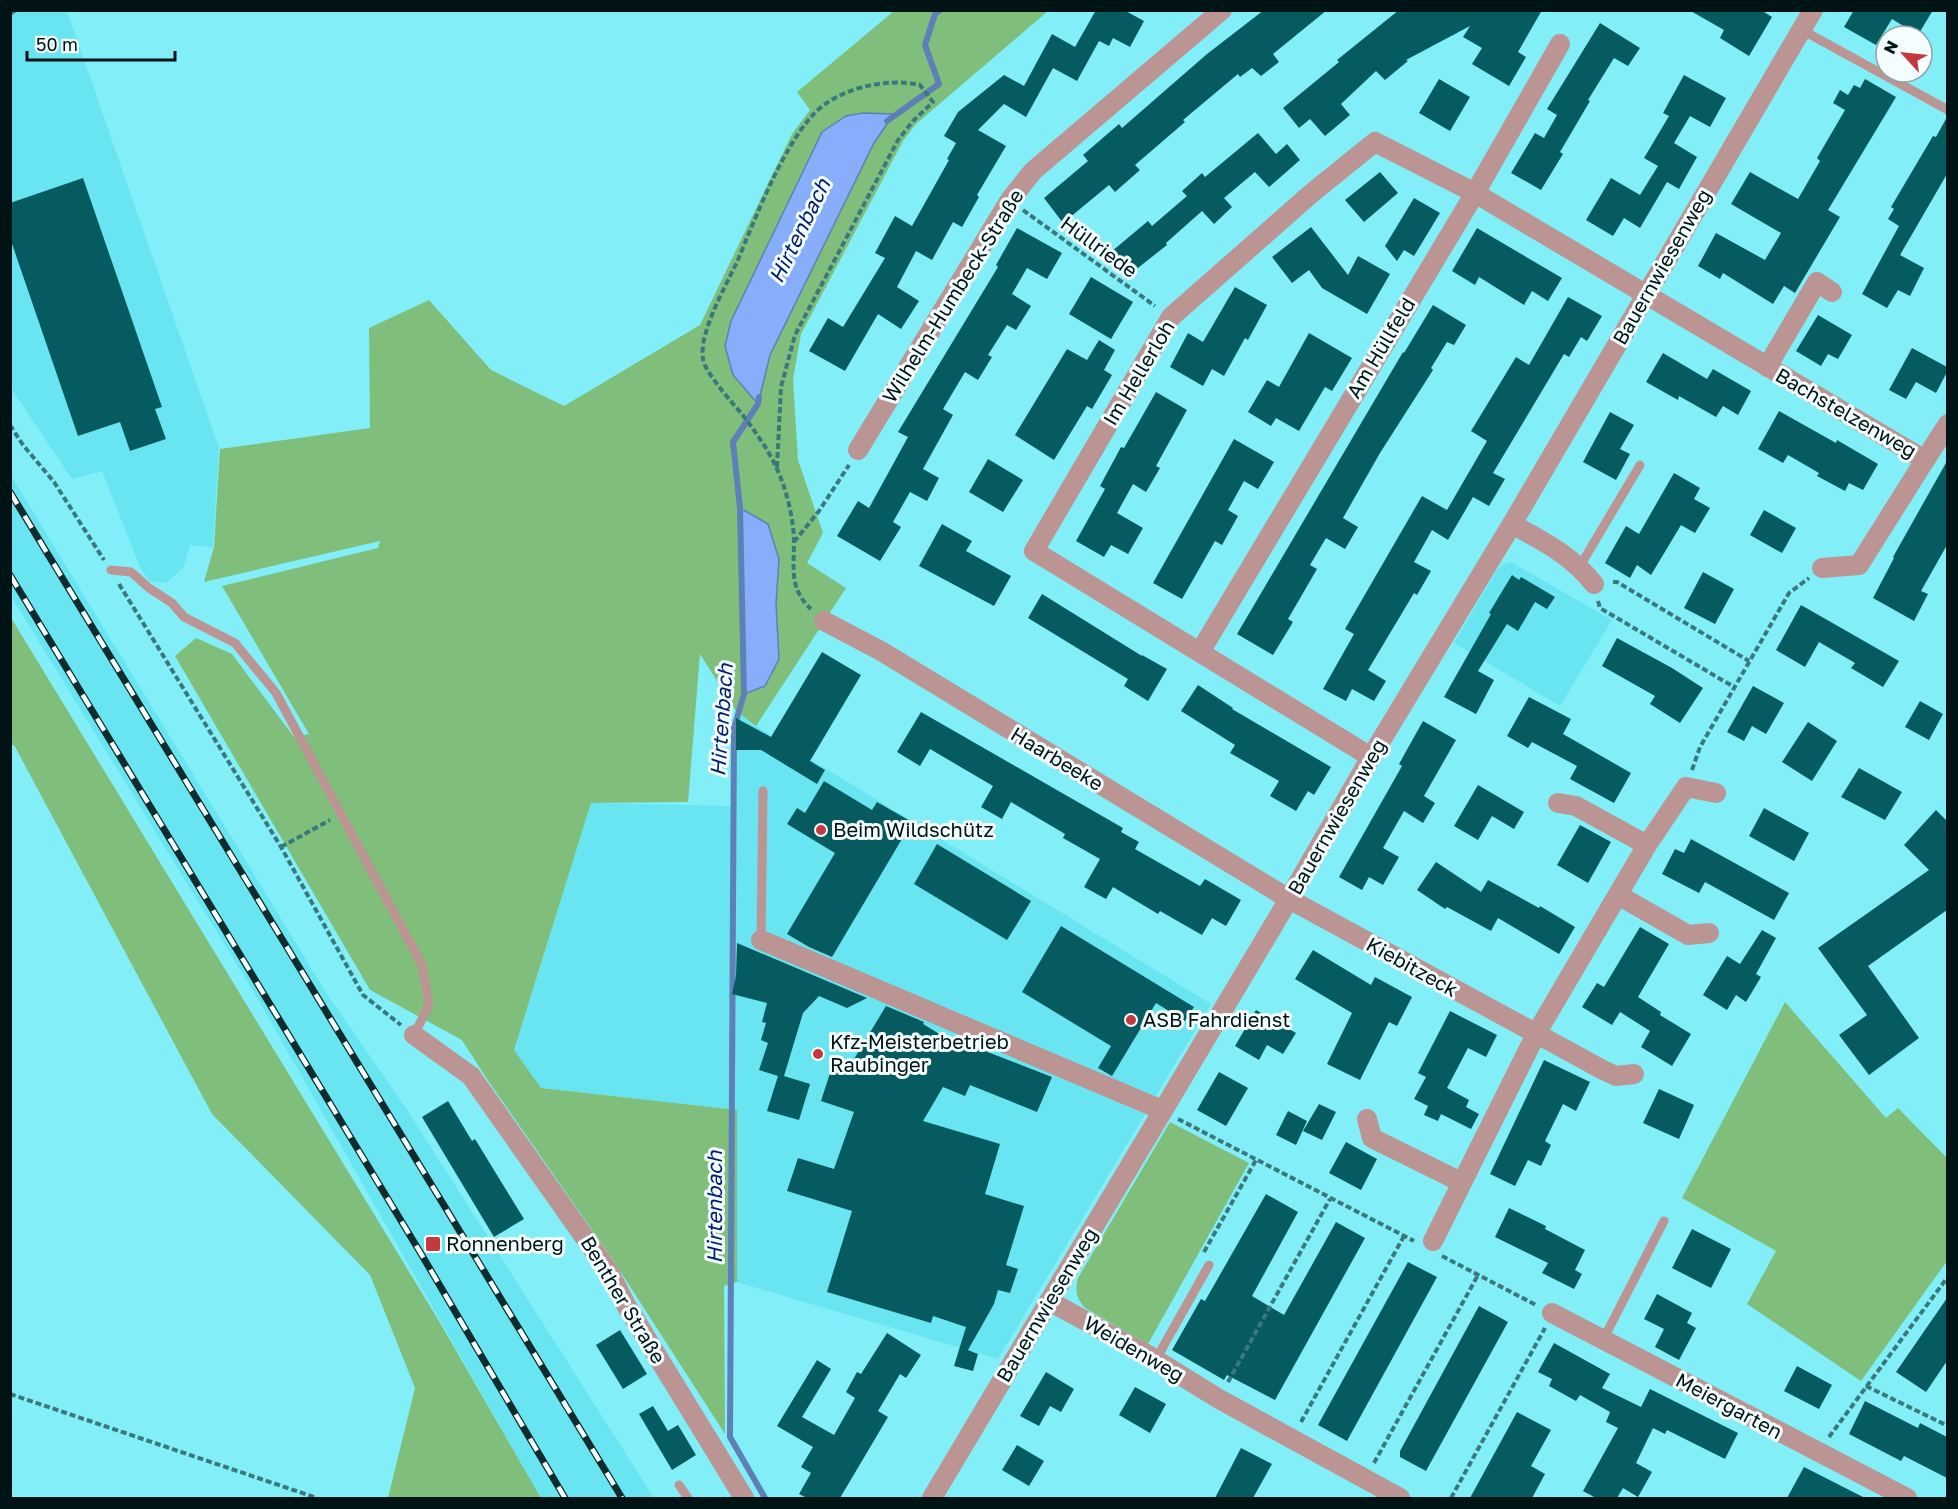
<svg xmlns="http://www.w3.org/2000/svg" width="1958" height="1509" font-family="'Golos Text',sans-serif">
<rect width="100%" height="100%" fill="#82eff8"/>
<!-- built -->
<g fill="#68e5f0">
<path d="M16,11h51l152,437 -6,99 -23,-2 -6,22 -18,16 -17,-2 -9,-14 -38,-96 -30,8 -61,-91 -1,-374z"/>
<path d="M10,474l317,520 79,114 248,390h-113l-285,-502 -245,-400z"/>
<path d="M1511,562l101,58 -52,86 -106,-63 43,-73 7,-6z"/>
<path d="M738,713l18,13 455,278 -213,355 -261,-77v-172l-196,-22 -27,-38 77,-247 143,3v-78z"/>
</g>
<!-- green -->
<g fill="#7fbf7b">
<path d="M894,11h154l-132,113 -13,17 -102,193 -8,45 5,81 25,73 -16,30 39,25 -90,138 -20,-15 -36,-57 -12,148 -97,1 -77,247 27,38 196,22v172l-13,4 1,148 -114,-177 -122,-175 -27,-42 -92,-50 -195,-334 21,-18 36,16 62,83 15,-3 -87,-148 156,-38 2,-7 -176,41 10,-35 6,-98 150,-21 -1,-100 60,-28 62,70 73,36 136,-81 92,-191 18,-24 -13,-18z"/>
<path d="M10,616l429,705 102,177h-153l27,-110 -45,-113 -158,-161 -198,-369h-3z"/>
<path d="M1785,1002l101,116 12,-10 49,50v103l-86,120 -114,-77 29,-53 -94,-53z"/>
<path d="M1170,1122l79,41 -101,181 -63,-36c-9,-10 -10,-17 -7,-30z"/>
</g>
<!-- water -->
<g fill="#86aefb" stroke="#5e80b6" stroke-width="1.5">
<path d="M863,113l31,1 -20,29 -104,212 -12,49 -25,-29 -8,-29 6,-25 91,-189 24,-16z"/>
<path d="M740,508l28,16 11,35 -3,45 3,55 -14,27 -21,8z"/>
</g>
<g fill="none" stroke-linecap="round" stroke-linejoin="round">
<!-- stream -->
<g stroke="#5e80b6" stroke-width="6">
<path d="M887,121l52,-37 -14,-39 10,-31 5,-4"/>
<path d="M759,397l-1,7 -25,38 7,66 4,186 -10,34 -4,709 35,61"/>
</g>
</g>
<!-- building -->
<g fill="#065b61">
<path d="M1096,10h28l20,11 -14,26 -17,-9 -4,8 -10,-5 -22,40 -24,-13 -27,49 -22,-13 -26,26 28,16 -29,49 2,2 -17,30 -9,-5 -21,38 -16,-9 -19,36 22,14 -18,28 -23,-15 -33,57 -36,-20 19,-33 15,9 42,-69 -10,-5 20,-37 17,10 37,-66 -2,-1 9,-16 -12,-7 14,-24 46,-37 20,11 28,-52 23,13z"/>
<path d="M1264,10h63l-54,44 6,8 -18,14 -9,-8 -12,9 -2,-3 -55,46 2,2 -50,43 5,5 -25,22 -6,-7 -46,38 -19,-25 44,-37 -5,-6 36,-31 3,4 85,-74z"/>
<path d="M1399,10h143l-24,42 8,5 -17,29 -37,-22 10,-16 -19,-11 7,-11 -64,34 2,1 -23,19 -9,-9 -35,33 9,11 -25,21 -15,-17 -11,9 -16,-20 56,-46 -2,-2z"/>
<path d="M1689,10h72l11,7 -23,39 -29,-18 4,-8z"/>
<path d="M1854,10h79l-15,25 -26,-16 -16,26 -32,-18z"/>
<path d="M1600,23l40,25 -12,18 -14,-8 -26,42 2,1 -30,51 3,2 -22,36 -30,-17 24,-40 9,5 13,-23 -10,-6z"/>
<path d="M1684,75l42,23 -16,29 -20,-11 -16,27 23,14 -18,32 -12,-7 -27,46 -16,-10 -11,18 -27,-16 25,-42 29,17 18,-29 -14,-8 25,-42 -6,-3z"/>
<path d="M1439,79l31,18 -20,34 -31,-18z"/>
<path d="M1865,79l31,18 -68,113 12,7 -45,76 -11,-7 -11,18 -50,-31 -3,6 -22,-13 18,-33 49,27 16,-27 -50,-29 19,-32 48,27 22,-38 -3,-3 28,-48 -12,-7 7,-13 8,5 6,-10 6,3z"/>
<path d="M1947,117v57l-47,81 24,13 -14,28 -12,-6 -11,18 -25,-14 37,-68 -11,-7 6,-10 -3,-2 42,-71 3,1z"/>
<path d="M1258,133l18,21 11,-10 13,16 -31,27 -14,-15 -31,26 8,9 -18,17 -12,-13 -36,32 1,2 -38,30 -18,-23 37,-31 4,5 35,-30 -5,-5 20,-18 3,4z"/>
<path d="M1380,172l18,21 -34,29 -19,-22z"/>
<path d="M83,178l79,229 -7,2 11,30 -36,12 -10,-29 -42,14 -68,-198v-35z"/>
<path d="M1414,198l26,15 -26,43 -10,-6 -7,11 -12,-15z"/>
<path d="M1311,227l37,48 10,-19 32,18 -23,40 -45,-26 -13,-18 -17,13 -20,-26z"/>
<path d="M1017,228l45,25 -15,26 -20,-11 -15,26 19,12 -15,24 -9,-5 -19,30 4,2 -14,23 -13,-8 -22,37 10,6 -30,54 16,9 -12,23 -17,-9 -17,30 8,5 -21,34 -43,-25 21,-35 11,7 39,-71 -10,-5 100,-165 -2,-2z"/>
<path d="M1477,228l85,50 -14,23 -16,-10 -8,14 -45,-28 -4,8 -23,-14z"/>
<path d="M1091,277l42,25 -22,37 -42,-25z"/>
<path d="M1235,287l32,18 -19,35 -3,-2 -21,38 -12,-7 -9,17 -33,-19 18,-34 15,9z"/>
<path d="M1568,297l34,19 -15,25 -6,-4 -12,20 -5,-3 -71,119 12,6 -16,27 -16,-9 -25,43 -16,-10 -18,32 17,9 -14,24 -3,-2 -46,77 18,11 -12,20 -22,-12 -6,12 -23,-12 31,-55 -9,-5 77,-133 25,14 40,-69 -16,-10 45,-74 13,8z"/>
<path d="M1433,305l33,20 -12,20 -7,-3 -16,26 2,2 -53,83 -37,65 15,9 -13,22 -19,-11 -16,27 7,4 -29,50 5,3 -20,33 -36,-21 166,-282 1,1z"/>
<path d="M1818,315l34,20 -14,24 -10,-5 -7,12 -25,-15z"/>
<path d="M1309,333l43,25 -20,33 -7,-4 -26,44 -23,-13 -5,8 -23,-14 19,-32 12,7z"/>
<path d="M1099,340l16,10 -11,20 8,5 -20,34 -5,-3 -33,54 -39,-25 52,-86 20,11z"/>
<path d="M1912,348l35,19v5l-11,21 -20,-11 -10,17 -17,-9z"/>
<path d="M1663,353l44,26 6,-10 38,22 -13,24 -15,-9 -7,11 -37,-21 -1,4 -32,-18z"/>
<path d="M1156,392l31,18 -31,56 4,2 -14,24 -13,-8 -16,29 26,15 -15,26 -17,-9 -7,12 -28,-16 29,-52 -5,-3 21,-39 3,1z"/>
<path d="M1779,411l57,32 1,-3 41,24 -15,26 -14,-7 -4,8 -28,-15 2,-3 -31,-18 -5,8 -25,-14z"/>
<path d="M1610,412l24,13 -14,24 10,5 -14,26 -33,-18z"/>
<path d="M1234,439l40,23 -16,27 -14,-8 -16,29 10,6 -16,29 -7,-4 -33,58 -29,-16z"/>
<path d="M988,459l35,21 -20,32 -34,-20z"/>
<path d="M1947,461v84l-26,46 7,3 -14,27 -41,-23 21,-40 -1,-1z"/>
<path d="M1674,473l26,15 -6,11 16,9 -15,25 -14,-8 -30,50 -14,-10 -7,13 -25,-15 21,-37 13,8z"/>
<path d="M1764,510l32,18 -14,25 -32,-18z"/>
<path d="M942,524l30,17 -6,10 45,25 -17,30 -75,-40z"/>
<path d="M1703,572l31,17 -19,35 -31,-16z"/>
<path d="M1512,575l7,5 2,-3 34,20 -8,12 -12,-7 -17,29 -11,-7 -29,47 16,9 -18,34 -32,-17 47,-83 -2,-1z"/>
<path d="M1042,594l100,62v-1l25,14 -19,32 -24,-15 4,-7 -100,-61z"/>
<path d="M1801,605l98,56 -16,26 -32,-19 4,-5 -36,-21 -14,25 -29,-17z"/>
<path d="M1617,638l55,30 31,20 -23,35 -30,-19 5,-8 -53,-30z"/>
<path d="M822,652l39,23 -51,86 15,9 -8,14 -56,-34h-25v-32l35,19z"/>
<path d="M1198,685l35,23 -1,1 99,58 -17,28 -6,-4 -12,20 -26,-15 9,-15 -49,-28 5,-8 -54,-34z"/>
<path d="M1753,686l31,17 -18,31 -14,-8 -8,15 -17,-9z"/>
<path d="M1529,697l42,22 -8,15 68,39 -17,30 -44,-24 7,-13 -45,-24 -4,6 -21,-12z"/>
<path d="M1920,701l23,13 -14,26 -24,-13z"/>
<path d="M921,712l202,116 -2,4 18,10 -4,7 65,37 5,-7 36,21 -15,26 -14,-8 -10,17 -42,-24 -2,3 -45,-27 -7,12 -22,-12 16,-28 -37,-21 2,-4 -54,-32 -9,17 -21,-12 12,-21 -63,-37 -10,17 -23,-14z"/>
<path d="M1423,721l33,19 -32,56 11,7 -12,20 -19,-12 -21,37 16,9 -16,28 -14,-8 -7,13 -23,-13 63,-111 -3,-2z"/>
<path d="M1808,722l29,19 -25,40 -30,-19z"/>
<path d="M1859,768l43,24 -17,28 -44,-23z"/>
<path d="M824,781l48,29 5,-8 35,20 -80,135 -23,-10 -22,-13 48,-81 -48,-29 10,-16 8,5z"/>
<path d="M1478,785l46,27 -10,17 -22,-13 -14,24 -24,-14z"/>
<path d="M1764,808l45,25 -15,28 -45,-25z"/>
<path d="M1936,810l11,11v89l-79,56 51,72 -50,37 -30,-40 28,-20 -49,-67 111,-78 -25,-25z"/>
<path d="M1580,825l31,17 -23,41 -31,-18z"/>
<path d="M1691,839l98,54 -15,27 -69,-38 -6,11 -37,-19 13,-25 9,4z"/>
<path d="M937,844l94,57 -24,39 -93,-56z"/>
<path d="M1436,862l45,30 7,-12 51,28 1,-2 35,21 -16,27 -61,-36 -7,13 -44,-24 -2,2 -28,-19z"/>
<path d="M1061,926l133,81 -9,14 -29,-18 -44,73 -14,-8 13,-22 -89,-54z"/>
<path d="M1640,927l29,17 -31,53 23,15 -1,3 31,19 -19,32 -31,-19 9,-16 -30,-19 -8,13 -30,-18 15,-24 7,4z"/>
<path d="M1762,930l14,8 -20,36 5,3 -15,25 -10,-7 -9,15 -24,-15 24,-39 13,8z"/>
<path d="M737,943l130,55 -20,10 -28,-12 -16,17 -19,63 26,8 -11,36 -32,-9 11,-35 -19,-6 9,-27 -7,-3 5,-17 -4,-1 5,-19 -35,-9 4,-18z"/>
<path d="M1313,950l58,35 4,-8 37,20 -15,29 -8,-4 -29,58 -33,-16 25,-51 -57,-34z"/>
<path d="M886,1006l38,16 -1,2 41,25 3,-5 85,33 -15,35 -67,-27 -5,11 -22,-9 -20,34 77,23 -15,50 39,12 -18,59 12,4 -8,24 -12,-3 -4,14 -26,46 10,4 -5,17 -19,-5 12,-39 -33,-11 -2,7 -104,-31 25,-81 -65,-20 11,-33 36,11 20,-57 -33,-11 10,-31 14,4z"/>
<path d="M1256,1010l40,23 -13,21 -16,-9 -8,15 -24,-14z"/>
<path d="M1450,1011l47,24 -11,22 -18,-9 -21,40 22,12 -3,7 13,7 -8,15 -30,-15 -3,7 -14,-6 4,-9 -14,-7 12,-22 -8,-4z"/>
<path d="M1544,1060l46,22 -14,29 -13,-7 -18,37 6,4 -10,21 -13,-6 -13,26 -25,-12z"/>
<path d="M1219,1072l29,16 -22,38 -29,-16z"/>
<path d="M1659,1089l35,16 -15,34 -36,-16z"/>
<path d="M448,1101l24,40 3,-2 49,80 -30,18 -72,-120z"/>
<path d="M1319,1104l17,8 -14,28 -19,-9z"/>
<path d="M1288,1111l19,10 -11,24 -20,-10z"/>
<path d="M1346,1142l31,17 -16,31 -32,-17z"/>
<path d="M1266,1194l32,18 -46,84 32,19 52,-93 29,16 -90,162 -48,-25 -3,5 -52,-30 29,-51 4,2z"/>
<path d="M1509,1208l37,18 -1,3 40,21 -10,20 7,4 -8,15 -32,-16 6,-10 -53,-26z"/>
<path d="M1692,1229l39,20 -20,39 -39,-20z"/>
<path d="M1408,1262l29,15 -90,164 -29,-16z"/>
<path d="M1657,1294l35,19 -5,10 9,5 -17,32 -24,-13 9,-18 -20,-10z"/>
<path d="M1947,1298v63l-21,31 -30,-20z"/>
<path d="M1479,1306l29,16 -82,149 -26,-14v-6z"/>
<path d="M620,1330l27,44 -24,15 -27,-44z"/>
<path d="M887,1333l34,22 -15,23 -6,-4 -22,37 10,6 -48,81h-33l-8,-4 12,-21 -10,-6 12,-20 -36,-21 40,-66 14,9 -29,48 32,18 21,-37 -9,-6 11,-20 4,2z"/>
<path d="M1554,1343l56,31 -8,14 39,19 9,-18 88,44 -13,26 -58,-29 -2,4 -12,-6 -17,35 16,9 -14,25 -15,-9 -6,10h-21l-13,-7 35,-63 -12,-6 4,-10 -30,-17 -4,6 -27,-15 3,-7 -14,-7z"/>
<path d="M1797,1366l35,19 -13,24 -35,-18z"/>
<path d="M1046,1372l28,17 -13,23 -11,-6 -11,20 -19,-10z"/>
<path d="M1135,1387l31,17 -16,29 -31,-18z"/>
<path d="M1865,1401l53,27 2,-5 27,14v41l-43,-22 -3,5 -52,-27z"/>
<path d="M653,1406l15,25 10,-6 18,30 -24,15 -33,-56z"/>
<path d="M1517,1412l34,18 -20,36 14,8 -13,24h-62z"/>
<path d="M1017,1445l27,16 -15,25 -27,-16z"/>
<path d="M1241,1448l31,16 -19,34h-38z"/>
<path d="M1804,1467l61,31h-78z"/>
</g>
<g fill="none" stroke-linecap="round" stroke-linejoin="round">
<!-- path -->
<g stroke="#3b787d" stroke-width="4" stroke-dasharray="6 3" stroke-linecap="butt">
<path d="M10,14l6,-4"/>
<path d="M1023,210l132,96"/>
<path d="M10,425l13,20 31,37 50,78"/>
<path d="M777,467l4,-80 14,-52 103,-195 15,-19 20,-19 -13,-17c-34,-8 -86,4 -109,32 -31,36 -55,100 -74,145 -11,23 -24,46 -31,70 -3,8 -4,19 -3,27 1,12 30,45 39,55 12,16 26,35 34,53 10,20 18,53 18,75 0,26 -5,47 17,67"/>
<path d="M794,542l25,-31 30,-46"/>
<path d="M1613,582h4l132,79"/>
<path d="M119,584l162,263 82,148 38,30"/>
<path d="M1598,601l2,7 134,79"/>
<path d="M1692,770l8,-23 89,-154 20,-15"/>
<path d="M281,847l49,-27"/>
<path d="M1178,1119l236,122"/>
<path d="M1204,1252l52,-92"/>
<path d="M1442,1256l94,49"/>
<path d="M1228,1382l102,-183"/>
<path d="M1866,1386l82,40"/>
<path d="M10,1394l307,104"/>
<path d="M1301,1422l103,-186"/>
<path d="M1829,1437l118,-159"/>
<path d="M1374,1463l104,-188"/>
<path d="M1451,1498l94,-170"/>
</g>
<!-- lane -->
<g stroke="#bb9593" stroke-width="9">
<path d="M1802,30l146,80"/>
<path d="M1580,566l60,-101"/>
<path d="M111,570l20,2 18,16 23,15 12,14 51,26 41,50 146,272 7,40 -15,30"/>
<path d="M761,940l2,-149"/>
<path d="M1603,1340l61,-119"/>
<path d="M1155,1361l54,-96"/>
<path d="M679,1485l9,13"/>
</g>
<!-- street -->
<g stroke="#bb9593" stroke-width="20">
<path d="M1767,367l50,-85 15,10"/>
<path d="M858,450l152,-250 23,-29 189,-161"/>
<path d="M1925,460l23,-36"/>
<path d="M1512,524c32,18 58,30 82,60"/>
<path d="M824,621l57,30 408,248 314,171 13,6 18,-2"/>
<path d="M1200,652l275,-459 85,-149"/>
<path d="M1371,757l-337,-206 137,-234 142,-125 62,-50 100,51 450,267 -66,105 -37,3"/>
<path d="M1558,803l18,3 71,39"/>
<path d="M1618,895l70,40 21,-2"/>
<path d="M761,940l401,170"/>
<path d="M414,1035l57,41 138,196 17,33 118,193"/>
<path d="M1367,1119l5,19 89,44"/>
<path d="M1433,1241l103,-207 111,-189 39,-58 30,6"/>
<path d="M1049,1301l99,54 71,44 181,99"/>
<path d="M1552,1313l355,185"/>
<path d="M932,1498l357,-599 82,-142 141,-233 301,-514"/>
</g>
<defs>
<g id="rail">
<path d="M10,492l612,1006"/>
<path d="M10,575l410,677 145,246"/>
</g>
</defs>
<!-- rail casing -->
<use href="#rail" stroke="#0e2b2e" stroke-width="7"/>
<!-- rail -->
<use href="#rail" stroke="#f4feff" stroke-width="4.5" stroke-dasharray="14" stroke-linecap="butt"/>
</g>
<!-- markers -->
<g fill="#c6373e" stroke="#f4feff" stroke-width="2">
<circle cx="821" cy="830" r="6"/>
<circle cx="1131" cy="1020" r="6"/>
<circle cx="818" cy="1054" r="6"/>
<rect x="425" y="1236" width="16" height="16" rx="3"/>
</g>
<g text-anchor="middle" stroke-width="6" stroke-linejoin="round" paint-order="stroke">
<!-- street labels -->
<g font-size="20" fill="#001416" stroke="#f4feff">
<text transform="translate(1099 247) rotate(36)" y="7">Hüllriede</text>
<text transform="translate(1662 267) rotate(-60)" y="7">Bauernwiesenweg</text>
<text transform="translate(953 296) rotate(-58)" y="7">Wilhelm-Humbeck-Straße</text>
<text transform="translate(1381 348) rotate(-59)" y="7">Am Hüllfeld</text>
<text transform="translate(1139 373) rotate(-59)" y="7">Im Hellerloh</text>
<text transform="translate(1846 413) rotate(30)" y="7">Bachstelzenweg</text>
<text transform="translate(1057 759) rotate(31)" y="7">Haarbeeke</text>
<text transform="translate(1337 817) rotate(-60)" y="7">Bauernwiesenweg</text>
<text transform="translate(1412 967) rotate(29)" y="7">Kiebitzeck</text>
<text transform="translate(623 1300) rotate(59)" y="7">Benther Straße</text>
<text transform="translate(1047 1305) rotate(-59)" y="7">Bauernwiesenweg</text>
<text transform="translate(1134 1349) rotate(30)" y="7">Weidenweg</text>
<text transform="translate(1729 1406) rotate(28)" y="7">Meiergarten</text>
</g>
<!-- poi labels -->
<g font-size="20" fill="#001416" stroke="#f4feff" text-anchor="start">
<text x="833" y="837">Beim Wildschütz</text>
<text x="1143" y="1027">ASB Fahrdienst</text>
<text x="830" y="1049">Kfz-Meisterbetrieb<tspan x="830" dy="23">Raubinger</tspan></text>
<text x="446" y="1251">Ronnenberg</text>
</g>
<!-- water labels -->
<g font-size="21" font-style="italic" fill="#001d72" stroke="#f4feff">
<text transform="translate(800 231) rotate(-64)" y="7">Hirtenbach</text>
<text transform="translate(722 720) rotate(-86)" y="7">Hirtenbach</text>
<text transform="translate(715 1207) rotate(-90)" y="7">Hirtenbach</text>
</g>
</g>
<!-- border -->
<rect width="1958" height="1509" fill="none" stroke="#001416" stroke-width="24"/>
<!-- north arrow -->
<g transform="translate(1904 54) rotate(297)"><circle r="28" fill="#f4feff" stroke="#92a0a2" stroke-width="1.5"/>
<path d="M0-4.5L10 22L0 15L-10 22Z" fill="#c6373e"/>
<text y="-9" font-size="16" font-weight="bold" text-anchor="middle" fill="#001416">N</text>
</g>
<!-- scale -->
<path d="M27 51v9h148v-9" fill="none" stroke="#001416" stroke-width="3"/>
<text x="36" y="51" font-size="18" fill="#001416" stroke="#f4feff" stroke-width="4.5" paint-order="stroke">50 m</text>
</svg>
